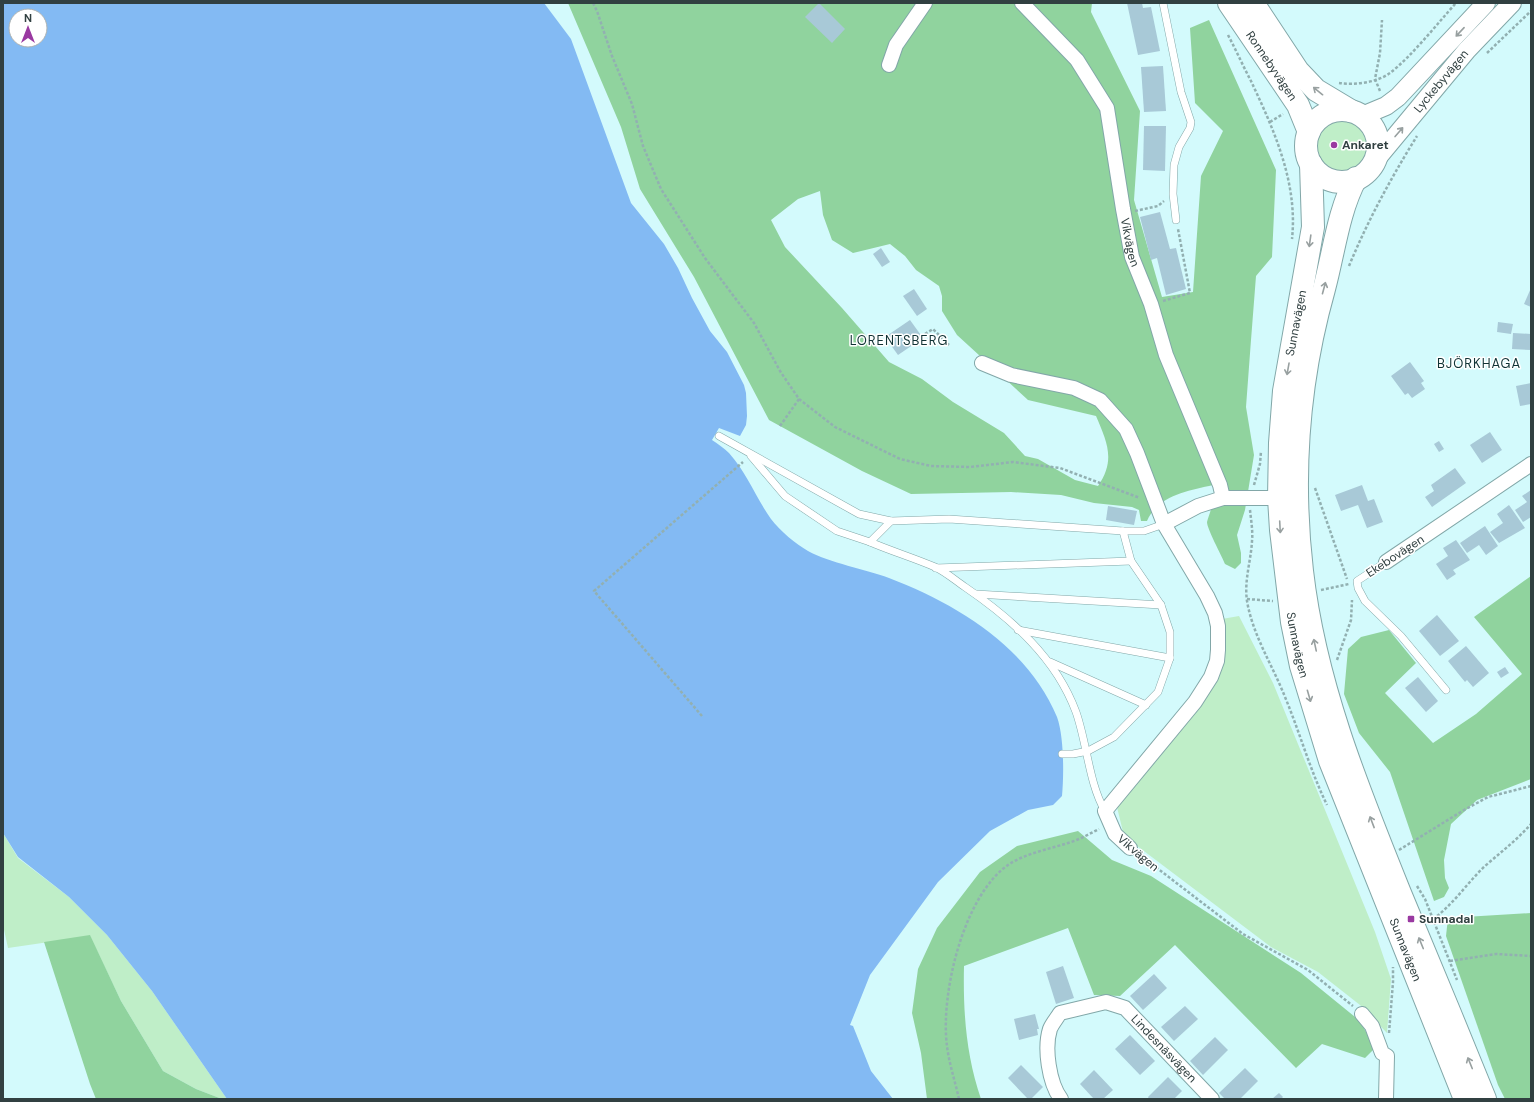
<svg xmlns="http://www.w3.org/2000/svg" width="1534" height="1102" font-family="'DM Sans',sans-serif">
<rect width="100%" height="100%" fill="#d3fafc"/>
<!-- green -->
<g fill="#bfeec8">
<circle cx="1342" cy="145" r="26"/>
<path d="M1239,616l34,67 102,249 16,47 -4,54 -27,-28 -42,-33 -47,-25 -147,-111 -8,-33 84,-98 22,-86z"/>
<path d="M3,833l15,25 51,39 38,38 45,56 75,108h-5l-26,-10 -33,-18 -42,-70 -31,-65 -82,12 -5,-23z"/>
</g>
<!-- forest -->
<g fill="#90d39e" fill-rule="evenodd">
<path d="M568,3h524l-1,9 49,99 -6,89 28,97 31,-5 8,-116 22,-45 -28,-28 -5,-75 19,-8 67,150 -4,87 -16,19 -5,64 -5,67 8,48 -9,55 -8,25 4,18v10l-6,6 -10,-5c-4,-10 -18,-35 -18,-42 1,-4 3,-9 4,-13l9,-4 -7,-20c-25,6 -55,10 -66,36h-6l-2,-11 -7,-3 -38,-4 -33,-8 -50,-3 -100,2 -49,-23 -93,-51 -75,-143 -54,-88 -19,-62zM820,191l3,24 9,25 21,13 37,-9 15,12 11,14 23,16 3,10v15l15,24 71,65 68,16c11,26 20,44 2,70l-23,-6 -37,-21 -13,-3 -21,-23 -51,-31 -31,-23 -33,-17 -47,-54 -57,-61 -14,-27 27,-21z"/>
<path d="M1531,576v203l-54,21 -26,24 -7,36 1,18 4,10 -5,9 -10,4 -44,-129 -31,-39 -15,-39 4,-45 13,-12 28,-7 27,33 -31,30 48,50 43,-29 46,-40 -48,-57z"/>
<path d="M1078,831l34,29 39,16 150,97 59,48 15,27 -10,10 -43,-14 -26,24 -121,-123 -55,51 -26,-1 -26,-67 -104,38c-1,46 2,89 17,133h-54l-6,-46 -9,-40 6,-44 19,-41 43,-56 37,-26z"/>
<path d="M1531,913v186h-26l-7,-14 -52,-149 2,-18z"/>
<path d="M90,935l31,66 42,70 33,18 26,10h-126l-6,-15 -46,-142z"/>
</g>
<!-- water -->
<path fill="#83baf3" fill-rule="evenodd" d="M3,3h541l27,36 60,164 33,41 14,24 14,30 18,33 17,21 17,33 2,8 1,23 -1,9 -6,11 -21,-8 -7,12c6,4 12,8 17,13 18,20 27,45 42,66 9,12 25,25 37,32 22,12 57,18 81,27 68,26 139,69 168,139 7,19 7,58 5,79l-9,9 -25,5 -38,21 -52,51 -68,93 -20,50 3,1 18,45 22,28h-666l-75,-108 -45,-56 -38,-38 -51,-40 -15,-24zM16,16h24v24h-24z"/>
<!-- building -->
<g fill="#a8c9d7">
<path d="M819,3l26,26 -13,14 -27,-26z"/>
<path d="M1127,3h15l1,5 8,-1 9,44 -22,4z"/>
<path d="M1163,66l3,45 -22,1 -3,-45z"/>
<path d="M1144,126h22l-1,45 -22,-1z"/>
<path d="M1160,212l10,37 6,-1 10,41 -20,6 -9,-37 -6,2 -11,-43z"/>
<path d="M881,248l9,14 -8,5 -9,-13z"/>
<path d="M1531,288v19l-7,-3z"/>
<path d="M914,289l13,20 -10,7 -14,-20z"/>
<path d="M910,320l13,18 -25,17 -13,-18z"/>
<path d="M1498,322l15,2 -2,10 -14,-2z"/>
<path d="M1513,333l18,1v16l-19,-1z"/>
<path d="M1410,362l14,19 -3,2 4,6 -13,9 -4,-5 -3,2 -14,-19z"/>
<path d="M1531,383v21l-11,2 -4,-20z"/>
<path d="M1490,432l12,18 -20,13 -12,-18z"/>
<path d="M1439,441l5,8 -5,3 -5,-8z"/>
<path d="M1455,468l11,15 -34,24 -7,-10 9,-6 -3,-6z"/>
<path d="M1362,485l6,16 6,-2 9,23 -16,6 -9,-23 -17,6 -6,-16z"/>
<path d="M1531,490v27l-8,5 -8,-12 12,-8 -5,-6z"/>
<path d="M1509,505l16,23 -26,15 -9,-11 13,-9 -6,-9z"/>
<path d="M1108,506l29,5 -3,14 -28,-5z"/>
<path d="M1485,526l13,20 -12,9 -7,-10 -12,8 -7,-10z"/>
<path d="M1456,540l14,20 -17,10 3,4 -9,6 -11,-16 12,-8 -5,-8z"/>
<path d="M1437,615l22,26 -19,15 -21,-25z"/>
<path d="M1466,646l23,27 -16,14 -6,-7 -2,2 -17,-21z"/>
<path d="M1505,667l4,6 -8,5 -4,-6z"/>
<path d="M1418,677l20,24 -12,11 -21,-24z"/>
<path d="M1063,966l11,32 -18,6 -10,-32z"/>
<path d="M1154,974l13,14 -24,22 -13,-14z"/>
<path d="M1185,1006l13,13 -24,22 -13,-14z"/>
<path d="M1035,1014l4,15h-2l1,6 -19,5 -5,-21z"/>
<path d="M1130,1035l25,26 -15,14 -25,-26z"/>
<path d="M1215,1037l13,13 -25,25 -13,-14z"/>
<path d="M1021,1065l22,22 -12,12h-3l-20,-21z"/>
<path d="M1245,1068l13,13 -18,18h-15l-6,-6z"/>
<path d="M1094,1070l19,20 -10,9h-9l-14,-15z"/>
<path d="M1168,1077l14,14 -8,8h-25l-1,-2z"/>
<path d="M1279,1093l4,4 -2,2h-9z"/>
</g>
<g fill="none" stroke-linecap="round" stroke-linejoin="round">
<defs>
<g id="service">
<path d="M1163,3l18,89 10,30 -1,6 -11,19 -5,18 -1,29 3,26"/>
<path d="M719,436l140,78 32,7"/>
<path d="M751,456l34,40 52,35 33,11"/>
<path d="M1386,562l-29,19 1,7 7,13 36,35 45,54"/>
<path d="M936,568l195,-7"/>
<path d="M976,594l185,11"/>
<path d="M1018,630l152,28"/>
<path d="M1050,662l96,43"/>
<path d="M1062,754h11l15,-3 26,-14 44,-45 12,-34v-26l-9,-27 -30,-44 -8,-30"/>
<path d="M1105,811c-16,-27 -18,-68 -29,-99 -20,-54 -64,-93 -111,-125 -9,-6 -19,-15 -30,-20 -21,-9 -44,-16 -65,-25l21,-21 58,-2 174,12h21l20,-7"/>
</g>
<g id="minor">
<path id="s1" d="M1022,3l55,57 30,48 16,101 9,48 19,47 15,51 54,130 3,13 -25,8 -34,18"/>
<path d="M889,65l7,-20 29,-42"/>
<path d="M982,363l29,12 63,13 26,12 26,29 11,24 27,71 43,72 8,17 3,13v24l-1,11 -6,16 -16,25 -90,109 10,23 15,14"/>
<path d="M1223,498h56"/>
<path d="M1386,562l145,-98"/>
<path d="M1362,1014l10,12 10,27 5,3 -1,43"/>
<path id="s2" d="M1061,1099c-12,-16 -17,-51 -11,-70 2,-5 7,-11 10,-16l46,-11 19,6 87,91"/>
</g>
<g id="tertiary">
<path d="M1362,116l24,-10 12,-9 88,-94"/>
<path id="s3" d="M1374,162l93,-112 45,-47"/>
</g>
<g id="trunk">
<path id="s4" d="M1229,3l69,102 11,27"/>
<path d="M1253,3l45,68 18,19 35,21"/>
<circle cx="1342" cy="146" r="36"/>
<path id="s5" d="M1311,164l2,63 -29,164 -4,52 -1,55 2,32 11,92 9,44 29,95 135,338"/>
<path d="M1356,178c-18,34 -22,74 -32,111 -26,92 -33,187 -22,282 13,113 56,218 98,322 29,69 57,137 85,206"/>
</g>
</defs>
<!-- service casing -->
<use href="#service" stroke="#82a7a8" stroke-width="8"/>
<!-- minor casing -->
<use href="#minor" stroke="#82a7a8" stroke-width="16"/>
<!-- tertiary casing -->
<use href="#tertiary" stroke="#82a7a8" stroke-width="20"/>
<!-- trunk casing -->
<use href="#trunk" stroke="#82a7a8" stroke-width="24"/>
<!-- path -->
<g stroke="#92b0b1" stroke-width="2.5" stroke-dasharray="3 2" stroke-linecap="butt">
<path d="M593,3l4,8 15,45 20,48 11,42 18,43 44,69 49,65 26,48 19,28 36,28 65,32 31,7 39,1 43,-5 47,6 80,30"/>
<path d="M1228,35c8,15 15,31 23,46 23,49 47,102 41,158"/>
<path d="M1487,53l44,-42"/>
<path d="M1339,83c16,2 37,0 51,-10 22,-17 47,-49 66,-70"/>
<path d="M1380,91l-5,-12 5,-26 2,-33"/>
<path d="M1270,122l13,-8"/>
<path d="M1135,211l23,-5 6,-5"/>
<path d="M1349,266c19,-46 42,-88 68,-130"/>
<path d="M1163,301l27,-8 -12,-64"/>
<path d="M925,334l8,-5 16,16"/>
<path d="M780,426l19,-27"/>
<path d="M1254,485l6,-21 1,-13"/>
<path d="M1315,488l32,91"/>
<path d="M1250,510c1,10 3,21 2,31 -1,20 -8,39 -5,60 6,35 25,63 38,96 15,36 25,73 42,108"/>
<path d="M1321,590l28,-6"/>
<path d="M1247,599l26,2"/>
<path d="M1337,660l14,-40 1,-20"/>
<path d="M702,716l-108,-125 149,-129"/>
<path d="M1399,850l65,-40 24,-13 43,-11"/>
<path d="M1140,855l103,79 65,36 45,36"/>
<path d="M1417,886l8,13 32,81"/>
<path d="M1433,919c20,-14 34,-36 52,-53 16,-14 32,-26 46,-42"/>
<path d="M1450,961l46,-7 35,2"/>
<path d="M1389,1033l4,-51v-15"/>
<path d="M959,1099c-4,-18 -10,-36 -12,-53 -7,-52 17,-154 64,-183 17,-10 38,-14 57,-20 11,-3 21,-9 31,-14"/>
</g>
<!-- service -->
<use href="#service" stroke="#fff" stroke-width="7"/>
<!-- minor -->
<use href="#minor" stroke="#fff" stroke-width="14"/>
<!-- tertiary -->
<use href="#tertiary" stroke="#fff" stroke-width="18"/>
<!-- trunk -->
<use href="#trunk" stroke="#fff" stroke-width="22"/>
</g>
<!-- one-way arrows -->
<defs><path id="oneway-shaft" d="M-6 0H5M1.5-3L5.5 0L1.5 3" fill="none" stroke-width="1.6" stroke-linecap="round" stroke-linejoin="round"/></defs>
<g stroke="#98a0a0">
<use href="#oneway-shaft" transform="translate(1460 32) rotate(133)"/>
<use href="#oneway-shaft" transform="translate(1318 91) rotate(-141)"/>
<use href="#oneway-shaft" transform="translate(1399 132) rotate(-49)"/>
<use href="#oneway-shaft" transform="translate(1310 241) rotate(98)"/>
<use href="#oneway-shaft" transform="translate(1324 288) rotate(-75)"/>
<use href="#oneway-shaft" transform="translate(1288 369) rotate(100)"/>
<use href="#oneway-shaft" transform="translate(1280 527) rotate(87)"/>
<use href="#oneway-shaft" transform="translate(1315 645) rotate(-102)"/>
<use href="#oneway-shaft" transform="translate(1309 696) rotate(74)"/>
<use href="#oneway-shaft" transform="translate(1372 822) rotate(-111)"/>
<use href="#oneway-shaft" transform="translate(1421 943) rotate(-112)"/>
<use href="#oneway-shaft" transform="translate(1470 1063) rotate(-112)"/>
</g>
<!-- markers -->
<g fill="#9a39a1" stroke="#fff" stroke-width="1.5">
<circle cx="1334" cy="145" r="4"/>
<rect x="1407" y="915" width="8" height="8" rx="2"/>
</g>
<g text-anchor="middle" stroke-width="3" stroke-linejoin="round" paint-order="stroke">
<!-- street labels -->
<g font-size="12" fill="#314041" stroke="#fff">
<text dy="4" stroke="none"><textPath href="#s4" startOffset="76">Ronnebyvägen</textPath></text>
<text dy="4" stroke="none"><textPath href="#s3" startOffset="105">Lyckebyvägen</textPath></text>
<text dy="4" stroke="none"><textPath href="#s1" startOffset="272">Vikvägen</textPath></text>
<text transform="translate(1296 323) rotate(-79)" y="4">Sunnavägen</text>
<text transform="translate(1395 556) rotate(-33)" y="4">Ekebovägen</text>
<text dy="4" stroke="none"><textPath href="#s5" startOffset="485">Sunnavägen</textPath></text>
<text transform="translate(1138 853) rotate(40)" y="4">Vikvägen</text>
<text dy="4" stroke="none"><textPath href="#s5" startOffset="809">Sunnavägen</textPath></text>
<text dy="4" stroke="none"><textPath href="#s2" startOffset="215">Lindesnäsvägen</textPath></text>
</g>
<!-- poi labels -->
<g font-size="12" font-weight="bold" fill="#314041" stroke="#fff" text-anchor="start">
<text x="1342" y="149">Ankaret</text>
<text x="1419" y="923">Sunnadal</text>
</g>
<!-- neighbourhood labels -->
<g font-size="13" letter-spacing="1" fill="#103335" stroke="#fff">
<text x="899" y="345">LORENTSBERG</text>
<text x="1479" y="368">BJÖRKHAGA</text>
</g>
</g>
<!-- border -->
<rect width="1534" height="1102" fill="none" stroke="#314041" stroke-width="8"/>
<!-- north arrow -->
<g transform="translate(28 28)"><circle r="19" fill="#ffffff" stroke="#adb3b3"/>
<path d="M0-3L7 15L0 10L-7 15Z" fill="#9a39a1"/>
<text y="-6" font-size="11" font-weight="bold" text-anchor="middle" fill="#314041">N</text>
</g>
</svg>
